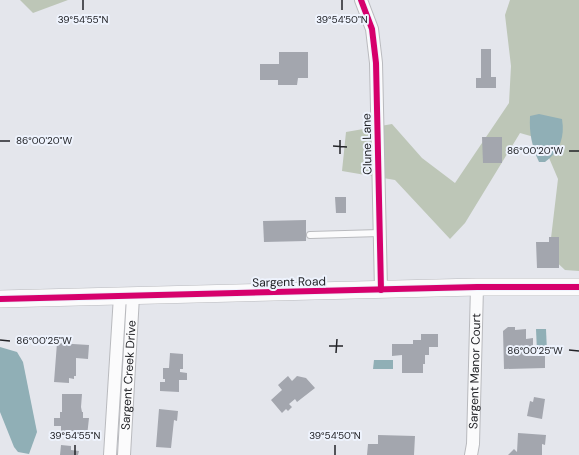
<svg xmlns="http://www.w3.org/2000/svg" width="579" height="455" font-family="'DM Sans',sans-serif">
<rect width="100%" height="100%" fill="#e4e6ec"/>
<!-- forest -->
<g fill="#bdc6b7">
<path d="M20,0h48l-35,13z"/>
<path d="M510,0h69v271l-14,-1 -16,-15 9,-76 -17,-40 -21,-6 -55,90 -15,16 -55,-59 -53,-9 4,-39 46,-8 30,34 33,25 54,-80 2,-37 -6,-51z"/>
</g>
<!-- water -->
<g fill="#90afb6">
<path d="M539,114l23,5c3,18 -2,32 -17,43h-6c-7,-15 -10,-29 -9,-46z"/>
<path d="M536,329h10l1,23h-10z"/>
<path d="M0,347l17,5 6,10 14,70 -8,22 -11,-2 -4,-5 -14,-35z"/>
<path d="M374,360h19v9h-20z"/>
</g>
<!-- building -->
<g fill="#a3a6ae">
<path d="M481,49h10v28h5v11h-20v-10h5z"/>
<path d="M279,52h29v26h-10l-1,7h-19v-5h-18v-16h19z"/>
<path d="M482,137h20v26h-19z"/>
<path d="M335,197h11v16h-10z"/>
<path d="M306,220v21l-42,1 -1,-21z"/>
<path d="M549,237h10v31h-22l-1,-26h13z"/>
<path d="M508,327h7v3l11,-1v10l7,-1v11h-7v7h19v12l-41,1 -1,-38z"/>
<path d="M421,334h17v13h-9v8h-4v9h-2v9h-21v-18l-10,1v-12h21v-4h8z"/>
<path d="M57,343l32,2 -1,14 -12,-1v18h-2v3l-5,-1v5l-15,-1z"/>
<path d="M170,353l13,1v15h-3v3l7,1v7h-8v12l-19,-1v-9h5v-3h-2v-11h6z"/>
<path d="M288,376l4,5 5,-5 9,2 9,10 -18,14 -2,-3 -6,5 3,3 -4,4 -2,-2 -4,4 -11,-13 11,-10 -4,-5z"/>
<path d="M62,394h20l-1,13 1,5h1v6h6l-2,18h-14l1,-5h-13v-5h-7v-8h6v-6h2z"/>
<path d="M534,397l11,2 -3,20 -15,-3 3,-15 3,1z"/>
<path d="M159,409l19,2 -1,10 -3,-1 -3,28 -15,-1z"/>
<path d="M518,433l28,2 -1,10 -3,-1v11h-34l6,-6 3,3z"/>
<path d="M378,435l37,1 -1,19h-47l1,-11h10z"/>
<path d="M61,445l10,1v4l8,1 -1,4h-18z"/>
</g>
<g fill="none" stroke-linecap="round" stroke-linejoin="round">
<defs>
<path id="lane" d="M310,235l70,-2"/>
<g id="street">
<path d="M361,0l11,29 4,34 5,227"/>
<path d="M110,455l10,-159"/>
<path id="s1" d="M124,455l9,-159"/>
<path id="s2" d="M471,455l2,-11 4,-157"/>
</g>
<path id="secondary" d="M0,299l477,-12h102"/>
</defs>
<!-- lane casing -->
<use href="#lane" stroke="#b9babe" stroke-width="8"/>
<!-- street casing -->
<use href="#street" stroke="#b9babe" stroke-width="14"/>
<!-- secondary casing -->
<use href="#secondary" stroke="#b9babe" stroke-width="18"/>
<!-- lane -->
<use href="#lane" stroke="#fbfbfc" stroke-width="6"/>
<!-- street -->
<use href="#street" stroke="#fbfbfc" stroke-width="12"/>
<!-- secondary -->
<use href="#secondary" stroke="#fbfbfc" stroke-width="17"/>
<defs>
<g id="cycleway">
<path d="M361,0l11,29 4,34 5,227"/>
<path d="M0,299l477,-12h102"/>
</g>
</defs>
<!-- cycleway casing -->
<use href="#cycleway" stroke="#eef3fd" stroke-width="8"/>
<!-- cycleway -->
<use href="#cycleway" stroke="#d6006c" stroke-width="6"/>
</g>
<!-- ticks -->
<path fill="none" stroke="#222327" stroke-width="1.5" d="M83,10v-10M342,10v-10M0,141h10M333,146l14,1M569,151h10M340,154v-14M0,340l10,1M329,346h14M569,350l10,1M336,353l1,-14M75,455v-10M335,455v-10"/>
<g text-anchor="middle" stroke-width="4" stroke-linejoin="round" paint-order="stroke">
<!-- street labels -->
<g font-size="12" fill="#222327" stroke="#eef3fd">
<text transform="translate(367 144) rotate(-91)" y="4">Clune Lane</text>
<text transform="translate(289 282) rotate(-1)" y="4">Sargent Road</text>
<text dy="4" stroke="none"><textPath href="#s2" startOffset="84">Sargent Manor Court</textPath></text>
<text dy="4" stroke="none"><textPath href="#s1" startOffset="80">Sargent Creek Drive</textPath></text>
</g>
</g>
<g font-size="10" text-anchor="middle" fill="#222327" stroke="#eef3fd" stroke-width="4" stroke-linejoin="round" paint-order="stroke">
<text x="83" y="23">39°54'55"N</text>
<text x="342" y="23">39°54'50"N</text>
<text x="44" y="144">86°00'20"W</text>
<text x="535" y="154">86°00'20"W</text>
<text x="44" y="344">86°00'25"W</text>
<text x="535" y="354">86°00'25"W</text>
<text x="75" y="439">39°54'55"N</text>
<text x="335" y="439">39°54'50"N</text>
</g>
</svg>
